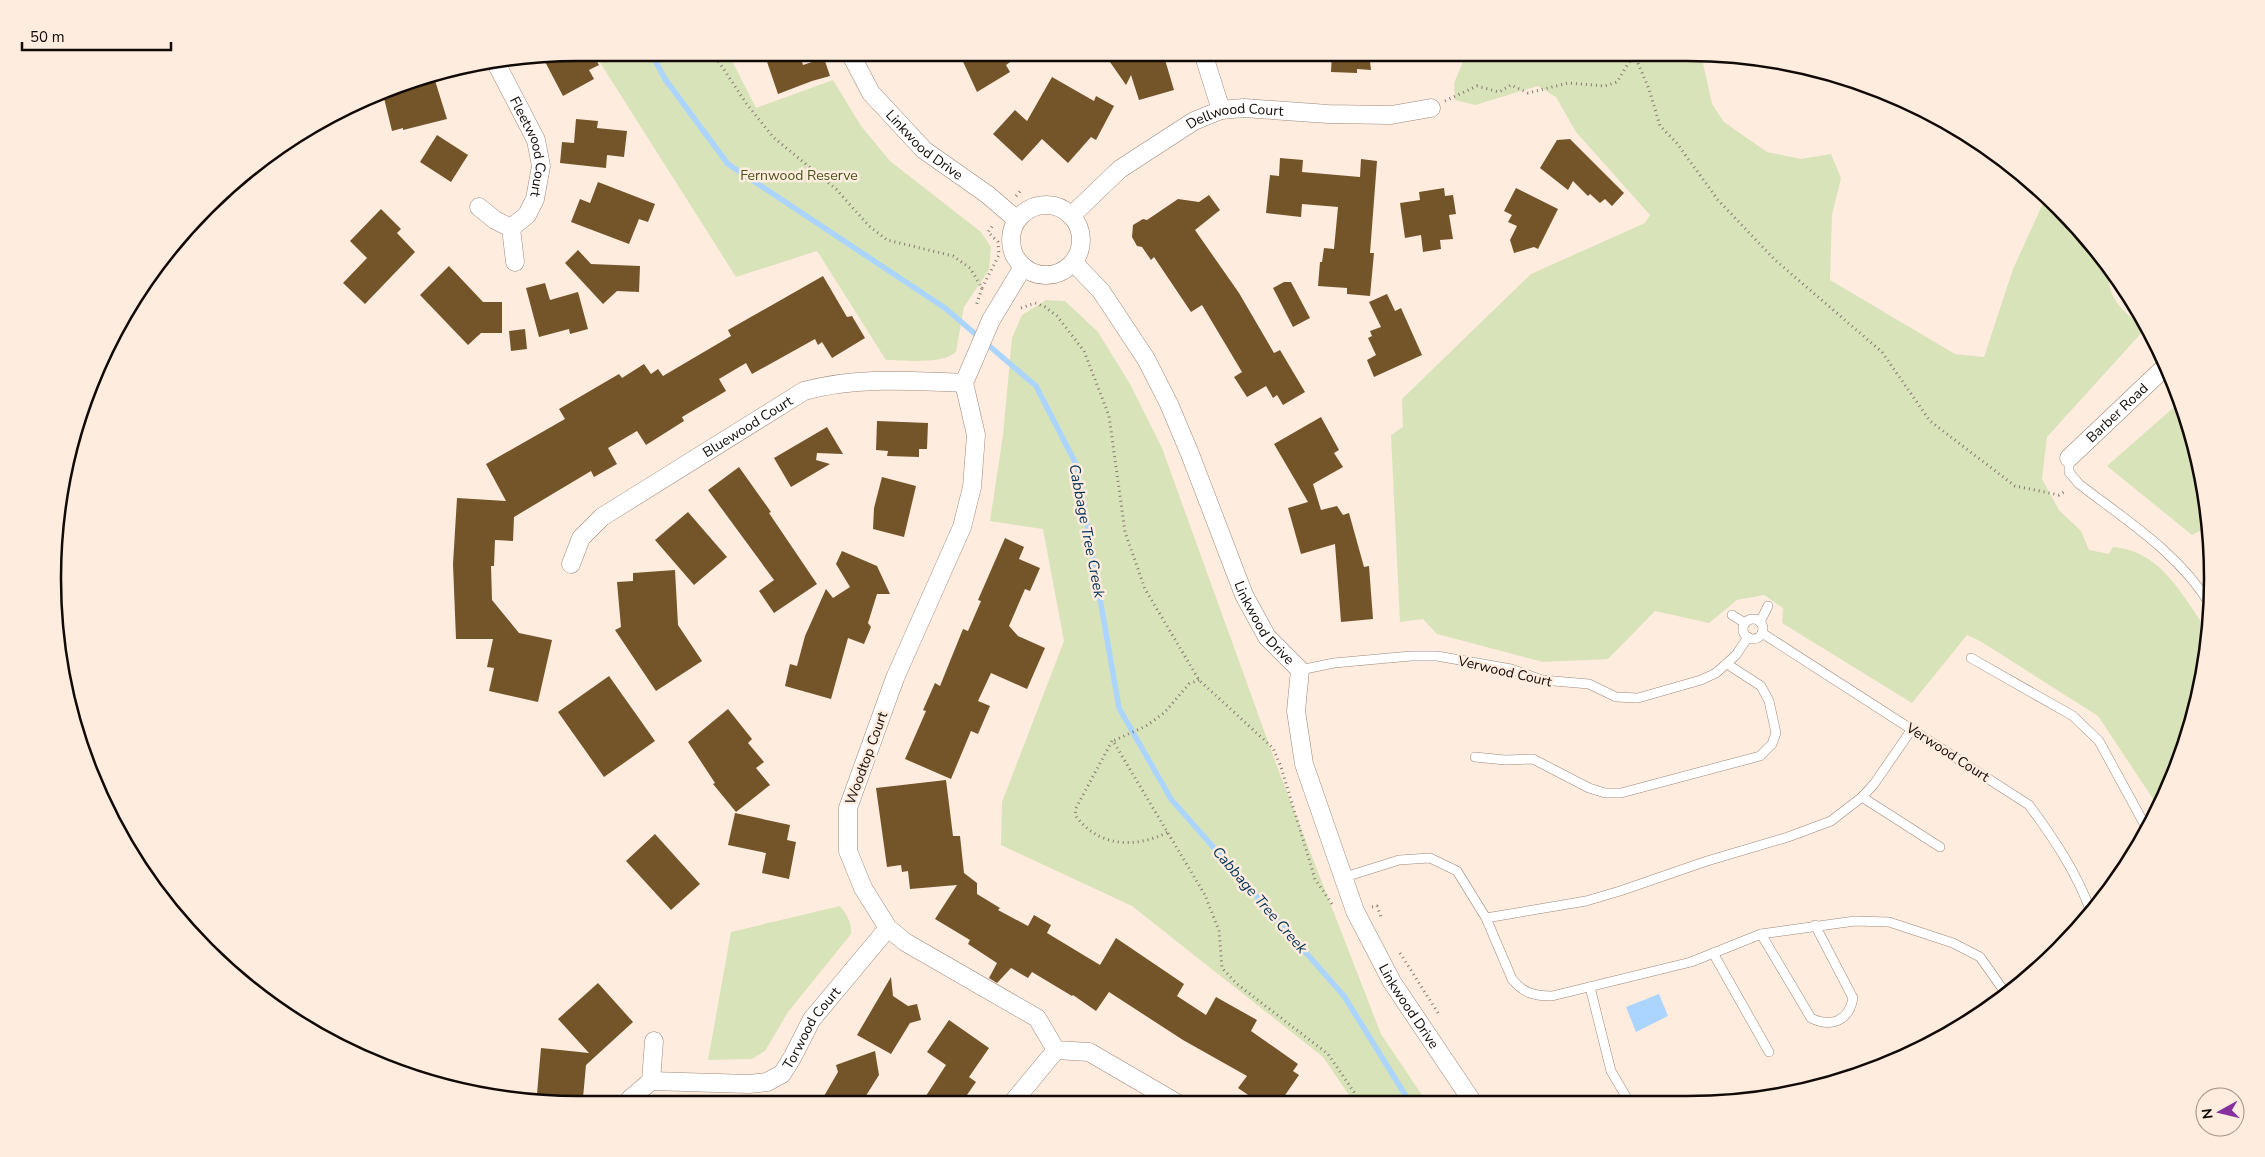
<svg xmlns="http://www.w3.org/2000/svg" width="2265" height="1157" font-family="'Nunito Sans',sans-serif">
<rect width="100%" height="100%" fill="#feecdf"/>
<!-- green -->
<g fill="#d9e3b9">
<path d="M594,53h134l28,55 77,-28 28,46 29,35 91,71 10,15 -2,23 -25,37 -8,45c-15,13 -51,8 -70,8l-69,-109 -81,26z"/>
<path d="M1477,53l224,1 11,50 12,18 43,30 34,7 30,-5 10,24 -9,37 -2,65 125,74 29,3 29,-88 32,-70 37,32 28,40c-5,28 16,42 35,58l-98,108 -5,42 17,31 22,21 8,19 20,4 4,-7c49,4 69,49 95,84l-13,83 -36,94 -61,-92 -118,-75 -13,-6 -55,68 -130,-80 1,-15 -19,-13 -27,5 -28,23 -54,-12 -47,48 -65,3 -106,-28 -14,-15 -23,3 -9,-187 12,-8 -1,-28 129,-125 114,-51 5,-8 -74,-83 -20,-35 -18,-11 -63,19 -20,-5 -1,-17 9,-21z"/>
<path d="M1046,300l19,1 33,31 32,52 32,64 116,321 103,265 45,67h-73l-30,-44 -191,-151 -131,-61 1,-43 62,-161 -21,-112 -53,-8 13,-86 9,-97 10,-23z"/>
<path d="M2181,401l27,109 1,16 -17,9 -85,-69z"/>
<path d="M840,906c7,10 12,16 11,28l-63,78 -23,39 -13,8 -44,1 23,-128z"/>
</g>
<!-- water -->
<path fill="#abd5fe" d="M1659,994l9,22 -32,16 -10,-25z"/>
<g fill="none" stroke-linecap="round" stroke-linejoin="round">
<!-- stream -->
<path stroke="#abd5fe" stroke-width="5.5" d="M651,53l14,26 63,85 217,144 91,78 41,80 42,242 52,91 173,197 65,105"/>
</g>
<!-- building -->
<g fill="#74552a">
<path d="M578,52l14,1 7,12 -10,5 5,9 -31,17 -21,-40z"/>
<path d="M764,53h35l4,12 21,-7 6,18 -18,5 -34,13z"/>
<path d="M959,53h64l-17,12 4,7 -33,20z"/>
<path d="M1122,53h41l11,37 -35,10 -8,-25 -5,10 -16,-23z"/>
<path d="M1332,53h37l2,17 -14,-1v4l-26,-1z"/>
<path d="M433,74l14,45 -44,11v-2l-11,3 -8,-33 10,-3 -2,-7 17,-7z"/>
<path d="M1052,77l42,24 2,-5 18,10 -18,34 -5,-3 -23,26 -26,-24 -20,22 -29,-27 22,-24 12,11z"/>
<path d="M576,119l22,2 -1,7 30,3 -3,26 -17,-2 -1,13 -46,-5 2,-21 12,1z"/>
<path d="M437,135l31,20 -17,27 -31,-20z"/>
<path d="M1570,139l54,54 -12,13 -7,-7 -5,4 -10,-9 -2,2 -15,-15 -5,9 -28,-22 17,-28z"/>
<path d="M1280,158l23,2 -1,12 58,5 1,-18 16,2 -7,92h4l-4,43 -23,-2v-6l-29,-2 2,-24h2l2,-14 10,1 4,-42 -36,-3 -1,13 -35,-4 4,-38 9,1z"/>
<path d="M598,182l57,22 -7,18 -9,-3 -10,25 -58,-22 9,-23 10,4z"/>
<path d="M1444,188l1,8 8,-1 3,19 -7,1 4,24 -13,1 1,9 -18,3 -2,-17 -16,3 -5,-35 20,-3 -1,-8z"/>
<path d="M1516,188l42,21 -20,40 -4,-2 -20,6 -4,-13 7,-14 -9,-4 4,-7 -8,-4z"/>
<path d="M1209,195l11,15 -25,20 44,63 35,60 6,-3 25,42 -22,13 -6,-10 -4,3 -7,-12 -19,11 -13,-20 8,-5 -40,-67 -11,7 -37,-55 -3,3 -9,-13 -5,-1 -5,-9 1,-12 10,-6 4,1 31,-21 21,3z"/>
<path d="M381,209l20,20 -4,4 18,19 -50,52 -22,-21 24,-25 -17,-17z"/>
<path d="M578,250l13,14 49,2 -1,26 -22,-1 -14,13 -38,-41z"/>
<path d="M449,266l34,36h19v31h-21l-13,12 -48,-50z"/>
<path d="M823,276l24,41 5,-1 13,22 -33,20 -10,-16 -4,3 -3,-6 -63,35 -6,-11 -27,16 7,12 -44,26 2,4 -38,24 -9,-14 -29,17 9,16 -23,13 -3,-6 -77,46 -1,24 -18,-1 -1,26h-3l1,34 27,33 33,7 -14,62 -49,-11 5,-23 -7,-1 6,-28h-37l-3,-75 4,-66 49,3 -20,-37 79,-45 -6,-10 60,-35 3,4 22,-14 7,10 7,-5 5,7 68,-40 -3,-6z"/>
<path d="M1284,282h7l19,36 -17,9 -20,-39z"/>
<path d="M545,283l5,17 28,-8 10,37 -18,5 -1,-5 -30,8 -13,-49z"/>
<path d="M1387,294l8,17 6,-3 21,47 -48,22 -7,-17 9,-5 -8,-17 4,-2 -2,-5 11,-4 -12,-25z"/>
<path d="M525,329l2,20 -16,2 -2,-20z"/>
<path d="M1321,417l18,33 -5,3 9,14 -30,17 8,26 16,-4 6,9 6,-2 15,54 5,-1 4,53 -32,3 -6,-78 -34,10 -13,-46 20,-6 -34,-58z"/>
<path d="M877,421l51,2 -1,26h-8v8l-32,-1 1,-5 -12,-1z"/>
<path d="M827,427l16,27 -26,-1 -1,7 14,4 -39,23 -17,-29z"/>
<path d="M739,467l32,45 -2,1 48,71 -43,29 -15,-22 15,-11 -66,-90z"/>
<path d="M882,477l34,9 -12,51 -31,-8 1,-21z"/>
<path d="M688,512l39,45 -33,28 -39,-45z"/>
<path d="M1005,538l19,9 -5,12 21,9 -10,23 -5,-2 -16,37 9,10 27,12 -18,41 -36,-16 -13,28 12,5 -12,28 -7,-3 -20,48 -46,-20 21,-48 -3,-1 12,-27 5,3 23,-57 5,2 13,-30 -3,-1z"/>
<path d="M842,551l35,15 13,28h-13l-9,29 3,4 -7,17 -16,-6 -17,61 -46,-13 5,-22 7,2 8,-30 21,-47 7,9 17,-11 -14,-23z"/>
<path d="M675,570l3,55 24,36 -46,30 -41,-61 6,-3 -4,-45 16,-1v-8z"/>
<path d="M609,676l46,65 -51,36 -46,-65z"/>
<path d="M728,709l24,30 -4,4 16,19 -8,6 14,17 -34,27 -23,-28 2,-1 -27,-41z"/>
<path d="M946,780l7,56h7l4,37 13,10v11l23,14 -2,2 30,16 6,-11 17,10 -4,8 53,32 16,-27 68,46 -7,12 29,19 10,-18 41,23 -6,11 47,33 -5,7 6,4 -18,26h-24l-19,-13 9,-12 -64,-36 -74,-48 -13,19 -23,-16 -1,1 -40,-24 -4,6 -17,-10 -14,15 -8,-5 8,-15 -29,-19 2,-4 -35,-21 22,-34 -47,4 -2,-18 -6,1 -1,-7 -14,2 -11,-79z"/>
<path d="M735,813l55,12 -3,15 9,2 -7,37 -27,-6 4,-20 -38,-8z"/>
<path d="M655,834l45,50 -29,26 -45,-49z"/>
<path d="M891,977l2,19 15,10 9,-2 4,16 -11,3 -19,31 -34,-19z"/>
<path d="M598,983l35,39 -47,43 -3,33h-10l-1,5h-22l1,-8 -14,-1 4,-46 48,5 -31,-34z"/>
<path d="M949,1020l40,28 -20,29 7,5 -14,20h-40l24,-37 -19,-13z"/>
<path d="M875,1051l4,24 -17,27 -42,1 18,-31 -2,-7z"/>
</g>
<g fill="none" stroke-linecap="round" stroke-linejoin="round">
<defs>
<g id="lane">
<path d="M2069,458v14l10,12c48,37 100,69 132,122"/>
<path d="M1732,615l13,8"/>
<circle cx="1753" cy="629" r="10"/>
<path d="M1760,622l8,-16"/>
<path d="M1762,633l267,172c25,34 48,68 62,107"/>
<path d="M1971,658l102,58 26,25 48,88"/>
<path d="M1300,670l34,-7 77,-7h26l74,13 31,11 47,4 27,13 22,1 63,-18 15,-7 20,-18 12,-18"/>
<path d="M1475,757l30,3 28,-1 56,29 16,5h16l139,-37 12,-12 4,-11 -7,-32 -8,-15 -34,-22"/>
<path d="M1862,797l78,50"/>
<path d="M1342,878l57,-18 31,-2 27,13 29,47 26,61c11,14 22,17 40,17l139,-34 70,-28 94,-13 34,1 64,21 27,14 27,38"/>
<path d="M1486,918l100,-17 34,-10 87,-30 81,-24 43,-16 31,-24 12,-13 38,-55"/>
<path d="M1761,934l50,84c20,10 38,3 42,-20l-38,-73"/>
<path d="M1713,953l56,99"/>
<path d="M1590,987l21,84 17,29"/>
</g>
<g id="street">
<path id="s1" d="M850,53l21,40 53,57 64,45 29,25"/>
<path d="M1203,53l18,57"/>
<path id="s2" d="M495,61l41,79 5,26 -6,33 -8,16 -16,13"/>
<circle cx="1046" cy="240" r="35"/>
<path d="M479,207l16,13 16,8 4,34"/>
<path id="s3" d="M1071,216l49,-47 74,-48 27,-11 23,-2 84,6 63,1 40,-7"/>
<path id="s4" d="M1073,262l28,29 45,68 23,45 21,50 54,141 23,42 33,33 -4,41 8,53 51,147 37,71 80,119"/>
<path d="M1023,267l-32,53 -27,63 12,52 -4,52 -10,40 -67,151 -47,130v43l15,37 25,40 17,14 132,76 19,32 33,2 86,50"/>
<path id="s5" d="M2069,458l96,-91"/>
<path id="s6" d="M571,564l10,-26 21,-21 202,-126c53,-15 106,-10 160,-8"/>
<path id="s7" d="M651,1081l98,3 18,-2 15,-8 10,-16 20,-39 76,-91"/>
<path d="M630,1099l21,-18 3,-40"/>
<path d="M1013,1102l43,-52"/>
</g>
</defs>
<!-- lane casing -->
<use href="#lane" stroke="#9d887a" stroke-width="10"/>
<!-- street casing -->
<use href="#street" stroke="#9d887a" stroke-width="19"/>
<!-- path -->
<g stroke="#857970" stroke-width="3" stroke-dasharray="1 4" stroke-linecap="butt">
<path d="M713,53l33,50 27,34 63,52 33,37 18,14 66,16 17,12 12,20 -6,18"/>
<path d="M1634,54l15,35 11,37 16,16 42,58 56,59 108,93 48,69 85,65 44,9 7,-4"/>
<path d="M1445,101l32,-15 22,6 12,-7 17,8 40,-10 37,3 12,-4 17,-28"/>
<path d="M1016,196l6,-7"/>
<path d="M982,288l17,-33 -1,-13 -10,-10 6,-8"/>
<path d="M1021,308l14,-5 10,4 12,9 27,35 25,65 16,116 20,57 54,91 74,68 8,19 34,112 17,25"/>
<path d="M1199,680l-10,4 -25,29 -18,13 -33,15 92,154 14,36 3,37 15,16 91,70 32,47"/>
<path d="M1112,741l-36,67 -1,7c23,32 60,34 93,17"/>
<path d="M1372,907l5,-1 4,11"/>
<path d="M1400,953l38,60"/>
</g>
<!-- lane -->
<use href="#lane" stroke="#fff" stroke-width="9"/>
<!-- street -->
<use href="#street" stroke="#fff" stroke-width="18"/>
</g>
<g text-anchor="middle" stroke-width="5" stroke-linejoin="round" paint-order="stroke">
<!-- street labels -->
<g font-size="14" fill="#110a06" stroke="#feecdf">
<text dy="5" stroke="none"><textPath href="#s3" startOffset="198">Dellwood Court</textPath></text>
<text dy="5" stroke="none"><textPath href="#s1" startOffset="120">Linkwood Drive</textPath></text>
<text dy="5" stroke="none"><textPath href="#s2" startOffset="94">Fleetwood Court</textPath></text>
<text dy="5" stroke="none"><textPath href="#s5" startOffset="66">Barber Road</textPath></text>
<text dy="5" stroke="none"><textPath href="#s6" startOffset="229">Bluewood Court</textPath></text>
<text dy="5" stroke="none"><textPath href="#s4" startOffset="412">Linkwood Drive</textPath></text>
<text transform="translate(1505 671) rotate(13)" y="5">Verwood Court</text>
<text transform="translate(1948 752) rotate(33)" y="5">Verwood Court</text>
<text transform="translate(866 758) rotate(-70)" y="5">Woodtop Court</text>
<text dy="5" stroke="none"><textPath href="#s4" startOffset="832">Linkwood Drive</textPath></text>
<text dy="5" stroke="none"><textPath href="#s7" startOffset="188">Torwood Court</textPath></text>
</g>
<!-- park labels -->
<g font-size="14" fill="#485218" stroke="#feecdf">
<text x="799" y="180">Fernwood Reserve</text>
</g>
<!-- water labels -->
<g font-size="15" font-style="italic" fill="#023257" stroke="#feecdf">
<text transform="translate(1087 531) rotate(79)" y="5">Cabbage Tree Creek</text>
<text transform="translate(1260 900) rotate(49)" y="5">Cabbage Tree Creek</text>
</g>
</g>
<!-- crop -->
<path d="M0 0H2265V1157H0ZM578 61H1687A517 517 0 0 1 2204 578V579A517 517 0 0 1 1687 1096H578A517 517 0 0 1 61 579V578A517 517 0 0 1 578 61Z" fill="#feecdf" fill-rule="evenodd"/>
<path fill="none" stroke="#110a06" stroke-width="2.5" d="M578 61H1687A517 517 0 0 1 2204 578V579A517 517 0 0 1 1687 1096H578A517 517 0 0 1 61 579V578A517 517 0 0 1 578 61Z"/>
<!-- north arrow -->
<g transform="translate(2220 1112) rotate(262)"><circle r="24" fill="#feecdf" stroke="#9f9288"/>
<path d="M0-4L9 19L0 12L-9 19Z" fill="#85319f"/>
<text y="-8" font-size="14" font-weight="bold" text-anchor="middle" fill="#110a06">N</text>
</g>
<!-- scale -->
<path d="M22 42v8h149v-8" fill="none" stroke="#110a06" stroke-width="2.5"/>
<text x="30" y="42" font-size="15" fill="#110a06" stroke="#feecdf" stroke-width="4" paint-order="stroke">50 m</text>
</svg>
